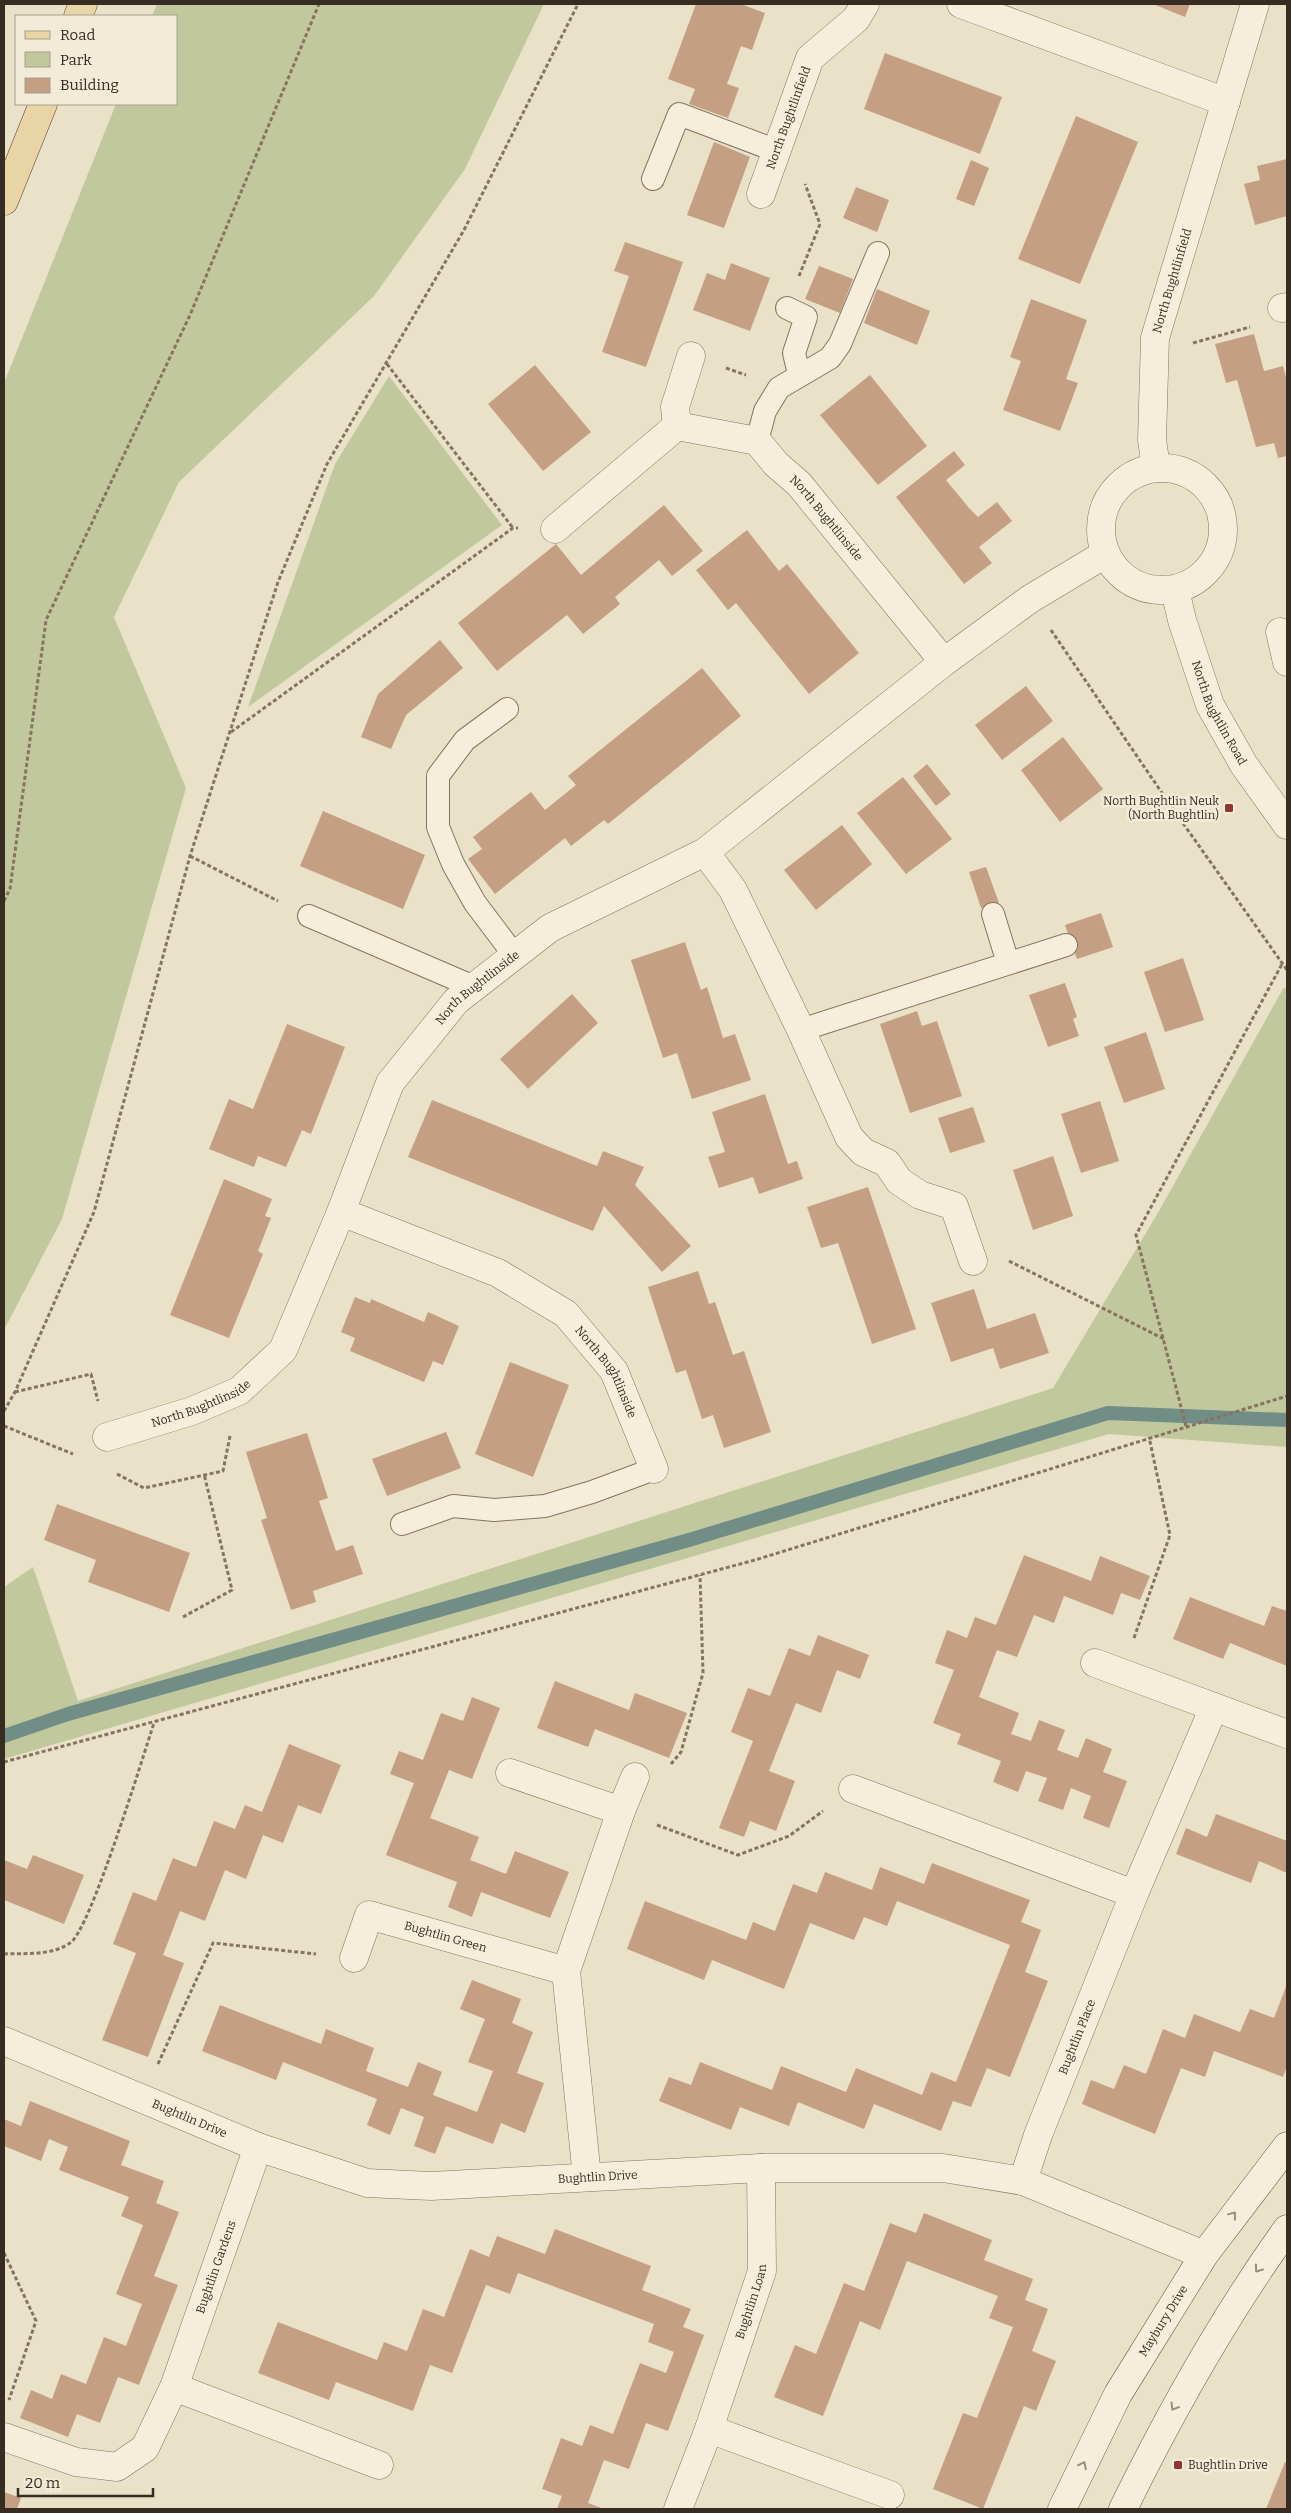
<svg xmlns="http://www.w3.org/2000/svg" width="1291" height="2513" font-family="Bitter,serif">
<rect width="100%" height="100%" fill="#eae1c9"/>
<!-- green -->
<g fill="#c2c89e">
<path d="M157,4h387l-79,165 -91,127 -195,186 -65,135 72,171 -124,431 -58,111v-947l112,-279h60v-88h-24z"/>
<path d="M389,376l113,149 -254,182 87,-243z"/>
<path d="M1284,987l3,3v457l-178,-13 -1105,325v-172l29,-20 45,134 975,-313 106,-177z"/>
</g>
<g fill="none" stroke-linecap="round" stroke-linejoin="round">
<!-- stream -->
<path stroke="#708d86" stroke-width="14" d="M4,1736l64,-22 621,-174 419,-127 179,7"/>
</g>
<!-- building -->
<g fill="#c59f83">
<path d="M696,4h45l24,9 -13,37 -11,-4 -14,38 12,4 -11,30 -39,-14 6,-15 -27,-10z"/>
<path d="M1153,4h37l-5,13z"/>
<path d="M885,53l117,44 -22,57 -116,-45z"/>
<path d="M1076,116l62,26 -58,142 -62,-25z"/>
<path d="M714,142l36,15 -26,71 -37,-13z"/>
<path d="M1287,159v57l-32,9 -11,-41 16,-4 -3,-14z"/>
<path d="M971,160l18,8 -15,38 -18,-7z"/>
<path d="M856,187l33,13 -12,32 -34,-14z"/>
<path d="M625,242l58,20 -37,105 -44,-15 27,-76 -15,-5z"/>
<path d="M731,263l39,15 -20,53 -57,-21 14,-37 18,7z"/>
<path d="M819,266l34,13 -13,34 -35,-14z"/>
<path d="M877,289l53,22 -13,34 -53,-22z"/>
<path d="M1031,299l56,21 -21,59 12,4 -18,48 -57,-21 18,-49 -11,-4z"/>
<path d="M1254,334l10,37 19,-5 4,15v75l-9,2 -4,-15 -18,4 -19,-67 -11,3 -11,-39z"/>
<path d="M535,365l56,67 -48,39 -55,-67z"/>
<path d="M870,375l57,71 -49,39 -58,-70z"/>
<path d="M954,451l11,14 -19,15 23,28 9,9 19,-15 15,19 -33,26 13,16 -28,21 -68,-87z"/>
<path d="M664,505l39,46 -31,25 -13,-16 -44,37 5,7 -37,30 -16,-19 -70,56 -39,-48 98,-79 25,31z"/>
<path d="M747,530l32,41 8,-7 72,89 -50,41 -73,-91 -8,7 -32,-40z"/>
<path d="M440,640l23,28 -57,47 -15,34 -30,-12 17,-43z"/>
<path d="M702,668l39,48 -133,108 -4,-4 -33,26 -6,-8 -70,56 -27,-35 14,-10 -9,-12 58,-45 14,18 31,-25 -8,-9z"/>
<path d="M1026,686l27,35 -51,39 -27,-35z"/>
<path d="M1063,737l40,52 -43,33 -39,-52z"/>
<path d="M927,764l24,30 -15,12 -23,-30z"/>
<path d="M903,777l49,62 -46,35 -49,-61z"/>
<path d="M323,811l102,44 -22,54 -103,-43z"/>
<path d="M842,825l30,39 -56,46 -32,-40z"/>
<path d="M986,867l13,36 -18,5 -12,-36z"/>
<path d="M1101,913l12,34 -36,12 -12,-34z"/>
<path d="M685,942l16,48 6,-3 16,51 12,-4 16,46 -59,19 -15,-46 -14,5 -32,-98z"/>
<path d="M1183,958l21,62 -39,12 -21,-60z"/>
<path d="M1065,983l12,34 -4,2 6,17 -31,11 -19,-52z"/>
<path d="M572,994l26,29 -70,66 -28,-30z"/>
<path d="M917,1011l5,15 15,-5 25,75 -52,17 -30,-89z"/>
<path d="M287,1024l58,23 -34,87 -9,-4 -16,37 -28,-11 -4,11 -45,-18 20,-50 24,10z"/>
<path d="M1146,1032l19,57 -41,14 -20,-56z"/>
<path d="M765,1094l23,70 9,-3 6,18 -44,15 -6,-17 -34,11 -11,-31 17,-5 -13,-40z"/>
<path d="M432,1100l165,66 6,-15 41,16 -9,18 56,61 -29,26 -58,-66 -11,25 -185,-74z"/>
<path d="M1100,1101l19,60 -38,12 -20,-59z"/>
<path d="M973,1107l12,35 -35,11 -12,-35z"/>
<path d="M1053,1156l20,60 -40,14 -20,-60z"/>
<path d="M224,1179l48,20 -7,17 6,2 -13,33 5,3 -34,84 -59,-23z"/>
<path d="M868,1187l48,142 -44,15 -34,-101 -17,5 -14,-41z"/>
<path d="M698,1271l11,33 6,-2 18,53 11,-4 27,81 -47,16 -11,-33 -11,4 -16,-49 -10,3 -28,-86z"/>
<path d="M974,1289l13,40 48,-16 14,40 -49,16 -7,-21 -42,14 -20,-59z"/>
<path d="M355,1297l15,6 1,-4 53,23 4,-10 31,14 -16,39 -10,-4 -9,21 -74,-31 5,-13 -14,-6z"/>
<path d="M510,1362l59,23 -36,92 -58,-23z"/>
<path d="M446,1432l15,36 -74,28 -15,-37z"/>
<path d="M307,1433l21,65 -9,3 17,50 17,-6 10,29 -50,17 3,11 -25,8 -30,-90 6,-2 -21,-66z"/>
<path d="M57,1504l133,49 -21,59 -81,-30 8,-22 -52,-20z"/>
<path d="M1024,1555l67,26 9,-25 50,20 -10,24 -19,-7 -8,22 -49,-19 -10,27 -20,-8 -17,42 -20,-7 -18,47 40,16 -8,21 20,7 8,-21 26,10 -8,20 21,8 8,-20 26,11 -9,23 24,9 -18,47 -26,-10 8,-22 -20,-8 -8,22 -25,-9 9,-23 -21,-7 -8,21 -25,-10 8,-21 -44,-17 4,-10 -28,-11 21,-53 -19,-7 12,-33 20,8 8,-21 21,8z"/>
<path d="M1190,1597l74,29 8,-20 15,5v55l-57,-23 -7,16 -50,-20z"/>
<path d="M818,1635l51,20 -9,24 -23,-9 -16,43 -25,-10 -27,68 26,10 -19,50 -26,-10 -6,16 -25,-9 34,-87 -22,-9 17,-44 22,8 19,-48 21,8z"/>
<path d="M555,1681l74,29 6,-17 52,20 -18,45 -74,-29 -7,18 -51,-19z"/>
<path d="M472,1697l28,11 -28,71 -23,-9 -19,48 49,19 -9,23 26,10 10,4 9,-23 54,21 -19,46 -69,-26 -9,25 -24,-10 9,-25 -71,-27 28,-72 -24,-9 9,-23 24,9 18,-47 22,8z"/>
<path d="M289,1744l52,21 -20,49 -23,-9 -15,38 -20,-8 -17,44 -21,-9 -20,51 -25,-10 -17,44 21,8 -36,94 -46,-17 34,-87 -23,-9 20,-52 23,9 17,-43 23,9 18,-46 21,8 10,-24 17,7z"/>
<path d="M1216,1814l71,27v32l-28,-12 -8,22 -75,-29 10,-26 21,9z"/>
<path d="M33,1855l51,20 -20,49 -60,-24v-40l23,9z"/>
<path d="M932,1863l98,37 -9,22 20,8 -16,42 23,9 -38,96 -23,-9 -16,39 -18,-6 -12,30 -67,-27 -10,25 -66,-27 -9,24 -49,-19 -9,23 -72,-29 10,-24 22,8 9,-23 72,28 9,-24 65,26 10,-24 66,27 9,-23 25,10 54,-137 -113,-44 -10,25 -23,-9 -10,23 -44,-17 -26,66 -72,-29 -8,20 -77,-31 18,-48 101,39 7,-18 22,9 18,-47 24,9 8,-21 47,18 8,-23 44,17z"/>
<path d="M472,1980l49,19 -9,24 21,9 -16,41 27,10 -19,50 -24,-10 -8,21 -47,-18 -11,28 -21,-8 10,-29 -23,-9 -11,27 -23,-10 10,-26 -94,-37 -7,18 -74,-29 18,-46 101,39 5,-15 48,19 -8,23 42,16 10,-25 24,10 -9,23 44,17 16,-41 -25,-9 17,-43 -25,-10z"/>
<path d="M1287,1984v82l-4,11 -69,-26 -9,26 -24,-9 -26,66 -73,-30 9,-24 23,9 10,-24 22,9 17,-45 22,9 9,-24 46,18 10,-23 24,9z"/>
<path d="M30,2101l100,40 -9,24 43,16 -8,22 23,9 -25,64 24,9 -39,100 -21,-8 -18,46 -23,-9 -9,23 -48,-19 11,-28 21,9 9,-25 25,10 18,-47 22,9 16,-42 -26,-10 27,-69 -22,-9 8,-19 -70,-27 9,-23 -19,-8 -8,22 -37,-15v-27l17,7z"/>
<path d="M924,2213l68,27 -8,20 49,19 -8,21 23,9 -16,42 24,10 -20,50 -12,-5 -41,103 -50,-20 30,-76 14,5 36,-91 -24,-9 9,-22 -91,-35 -27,69 -20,-9 -37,95 -49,-19 21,-52 21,9 28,-71 20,8 26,-68 26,10z"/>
<path d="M555,2229l96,37 -9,24 49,19 -8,18 21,8 -36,96 -22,-8 -17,46 -25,-9 -16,43 16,6h-47l5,-13 -20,-7 19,-51 21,8 8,-21 23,9 27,-71 26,10 8,-21 -26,-10 6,-18 -136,-51 -8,21 -24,-9 -34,88 -22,-8 -17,46 -77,-29 -7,18 -71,-27 20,-51 99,38 7,-18 23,9 16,-42 21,8 26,-68 19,8 8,-21 48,18z"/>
<path d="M1285,2462l2,1v46h-21z"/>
<path d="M4,2492l17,6 -4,11h-13z"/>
</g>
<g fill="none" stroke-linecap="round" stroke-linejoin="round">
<defs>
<g id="lane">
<path d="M653,179l26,-65 98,37"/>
<path d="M787,308l19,9 -12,36 5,21"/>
<path d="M757,441l8,-30 14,-23 51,-30 10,-14 38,-91"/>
<path d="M507,709l-42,31 -27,36v51l15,37 22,39 40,53"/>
<path d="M993,914l15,49"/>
<path d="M309,916l165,71"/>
<path d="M801,1030l265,-85"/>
<path d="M402,1524l51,-18 41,4 51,-4 47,-14 62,-23"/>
</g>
<g id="street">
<path d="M961,4l265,98"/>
<path id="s1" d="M761,194l49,-136 46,-39 9,-15"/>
<path d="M1282,308l5,-1"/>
<path d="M677,426l-2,-19 16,-51"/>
<path id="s2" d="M1156,467l-4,-27 3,-102 100,-334"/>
<circle cx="1162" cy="529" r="61"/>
<path id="s3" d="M555,529l122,-103 80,15 19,23 23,20 145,178"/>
<path id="s4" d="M1175,590l7,30 28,85 34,60 43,60"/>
<path d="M1280,632l7,30"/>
<path d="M705,852l28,38 68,140 48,107 14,15 24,11 12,18 21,14 34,11 19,55"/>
<path id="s5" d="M341,1212l157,61 68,41 48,57 40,98"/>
<path id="s6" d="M107,1437l85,-26 47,-20 44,-41 58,-138 49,-129 66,-82 94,-73 155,-76 239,-190 86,-63 75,-45"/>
<path d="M1095,1663l192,71"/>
<path d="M510,1773l111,38 -55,160 21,206"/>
<path d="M853,1789l281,105"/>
<path d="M621,1811l14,-34"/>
<path id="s7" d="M354,1958l15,-43 197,56"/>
<path id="s8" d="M4,2041l254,106 109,36 64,3 330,-18h182l80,13 181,74"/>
<path id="s9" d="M1023,2181l15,-46 96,-241 80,-187"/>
<path d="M174,2387l205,78"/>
<path d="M709,2429l181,66"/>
<path id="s10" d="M4,2437l72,25 41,5 28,-19 29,-61 84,-240"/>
<path id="s11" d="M678,2509l31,-80 53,-158 -1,-103"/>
</g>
<g id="secondary">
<path id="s12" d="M1062,2509l56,-115 86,-139 83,-109"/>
<path d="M1123,2509c48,-98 100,-191 164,-280"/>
</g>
<g id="primary">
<path d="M78,16l5,-12"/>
<path d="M4,201l39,-97"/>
</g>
</defs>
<!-- lane casing -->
<use href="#lane" stroke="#85745f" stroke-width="24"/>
<!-- street casing -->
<use href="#street" stroke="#85745f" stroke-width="29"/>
<!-- secondary casing -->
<use href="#secondary" stroke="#675542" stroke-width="29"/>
<!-- primary casing -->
<use href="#primary" stroke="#534233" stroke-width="29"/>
<!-- path -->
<g stroke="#85745f" stroke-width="3" stroke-dasharray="4 2.5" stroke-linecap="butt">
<path d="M799,276l21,-52 -15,-40"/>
<path d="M1193,343l57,-16"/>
<path d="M387,364l126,164"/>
<path d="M726,368l20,7"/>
<path d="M1051,630l124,182 112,158"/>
<path d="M231,732l282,-204h5"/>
<path d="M190,856l88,45"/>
<path d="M4,901l6,-12 36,-269 144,-305 129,-311"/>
<path d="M1009,1261l155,78"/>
<path d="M15,1392l76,-18 7,27"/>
<path d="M4,1411l11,-19 79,-180 96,-356 88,-274 49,-118 137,-234 114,-226"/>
<path d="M4,1426l69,28"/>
<path d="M1186,1426l-50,-191 146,-271"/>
<path d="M117,1474l27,14 79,-17 7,-35"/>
<path d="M183,1617l49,-27 -28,-116"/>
<path d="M1134,1638l36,-103 -21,-98"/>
<path d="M4,1762l751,-202 532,-164"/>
<path d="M671,1764l10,-12 22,-79 -3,-98"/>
<path d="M657,1825l81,30 51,-19 34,-25"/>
<path d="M4,1954c22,-1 47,2 66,-11 20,-12 73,-187 84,-220"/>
<path d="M158,2064l55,-121 103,11"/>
<path d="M4,2253l32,68 -27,79"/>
</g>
<!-- lane -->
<use href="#lane" stroke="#f6eedb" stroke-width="22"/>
<!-- street -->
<use href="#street" stroke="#f6eedb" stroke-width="28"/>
<!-- secondary -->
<use href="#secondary" stroke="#f6eedb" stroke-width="28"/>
<!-- primary -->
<use href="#primary" stroke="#e9d4a5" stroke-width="28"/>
</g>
<!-- one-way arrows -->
<defs><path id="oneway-chevron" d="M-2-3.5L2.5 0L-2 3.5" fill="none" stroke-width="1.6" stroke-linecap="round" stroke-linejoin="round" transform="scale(1.25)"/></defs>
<g stroke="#968d7e">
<use href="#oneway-chevron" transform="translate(1233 2215) rotate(-53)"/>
<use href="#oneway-chevron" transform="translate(1258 2269) rotate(126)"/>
<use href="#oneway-chevron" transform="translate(1174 2407) rotate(121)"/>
<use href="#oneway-chevron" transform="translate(1083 2465) rotate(-64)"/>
</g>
<!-- markers -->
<g fill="#8e3535" stroke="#f2ebd8" stroke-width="2">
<rect x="1224" y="803" width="10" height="10" rx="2.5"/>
<rect x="1173" y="2460" width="10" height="10" rx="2.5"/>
</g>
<g text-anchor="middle" stroke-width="5" stroke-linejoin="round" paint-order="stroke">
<!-- street labels -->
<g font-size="12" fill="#372c21" stroke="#f2ebd8">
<text dy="4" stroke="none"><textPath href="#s1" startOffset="81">North Bughtlinfield</textPath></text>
<text dy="4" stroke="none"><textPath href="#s2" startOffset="189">North Bughtlinfield</textPath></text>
<text dy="4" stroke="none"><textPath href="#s3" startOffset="345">North Bughtlinside</textPath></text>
<text dy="4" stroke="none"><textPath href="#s4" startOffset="131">North Bughtlin Road</textPath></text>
<text dy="4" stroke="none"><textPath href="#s6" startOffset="618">North Bughtlinside</textPath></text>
<text dy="4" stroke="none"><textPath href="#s5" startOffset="319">North Bughtlinside</textPath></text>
<text dy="4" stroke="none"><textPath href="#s6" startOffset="100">North Bughtlinside</textPath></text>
<text dy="4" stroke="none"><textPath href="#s7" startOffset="125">Bughtlin Green</textPath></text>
<text dy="4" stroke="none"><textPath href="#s9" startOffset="154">Bughtlin Place</textPath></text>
<text dy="4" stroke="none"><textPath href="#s8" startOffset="201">Bughtlin Drive</textPath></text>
<text dy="4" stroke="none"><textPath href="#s8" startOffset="621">Bughtlin Drive</textPath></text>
<text dy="4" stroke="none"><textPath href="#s10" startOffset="346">Bughtlin Gardens</textPath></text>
<text dy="4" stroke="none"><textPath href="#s11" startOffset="220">Bughtlin Loan</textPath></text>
<text dy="4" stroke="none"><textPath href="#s12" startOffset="214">Maybury Drive</textPath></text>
</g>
<!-- poi labels -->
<g font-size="12" fill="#372c21" stroke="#f2ebd8" text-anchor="end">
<text x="1219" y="805">North Bughtlin Neuk<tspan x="1219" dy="14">(North Bughtlin)</tspan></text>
<text x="1188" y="2469" text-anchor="start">Bughtlin Drive</text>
</g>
</g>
<!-- border -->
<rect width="1291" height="2513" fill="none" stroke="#372c21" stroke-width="10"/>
<!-- legend -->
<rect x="15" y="15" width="162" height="90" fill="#f2ebd8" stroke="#a79f8f"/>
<rect x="25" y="31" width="25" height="8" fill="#e9d4a5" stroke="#a79f8f"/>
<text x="60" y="40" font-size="15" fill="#372c21">Road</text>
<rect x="25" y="52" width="25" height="15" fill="#c2c89e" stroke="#a79f8f"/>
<text x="60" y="65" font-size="15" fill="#372c21">Park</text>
<rect x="25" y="78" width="25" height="15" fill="#c59f83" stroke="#a79f8f"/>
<text x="60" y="90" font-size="15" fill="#372c21">Building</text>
<!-- scale -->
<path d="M18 2488v8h135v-8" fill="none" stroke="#372c21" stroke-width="2.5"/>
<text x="25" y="2488" font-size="15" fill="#372c21" stroke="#f2ebd8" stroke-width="4" paint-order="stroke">20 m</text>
</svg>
